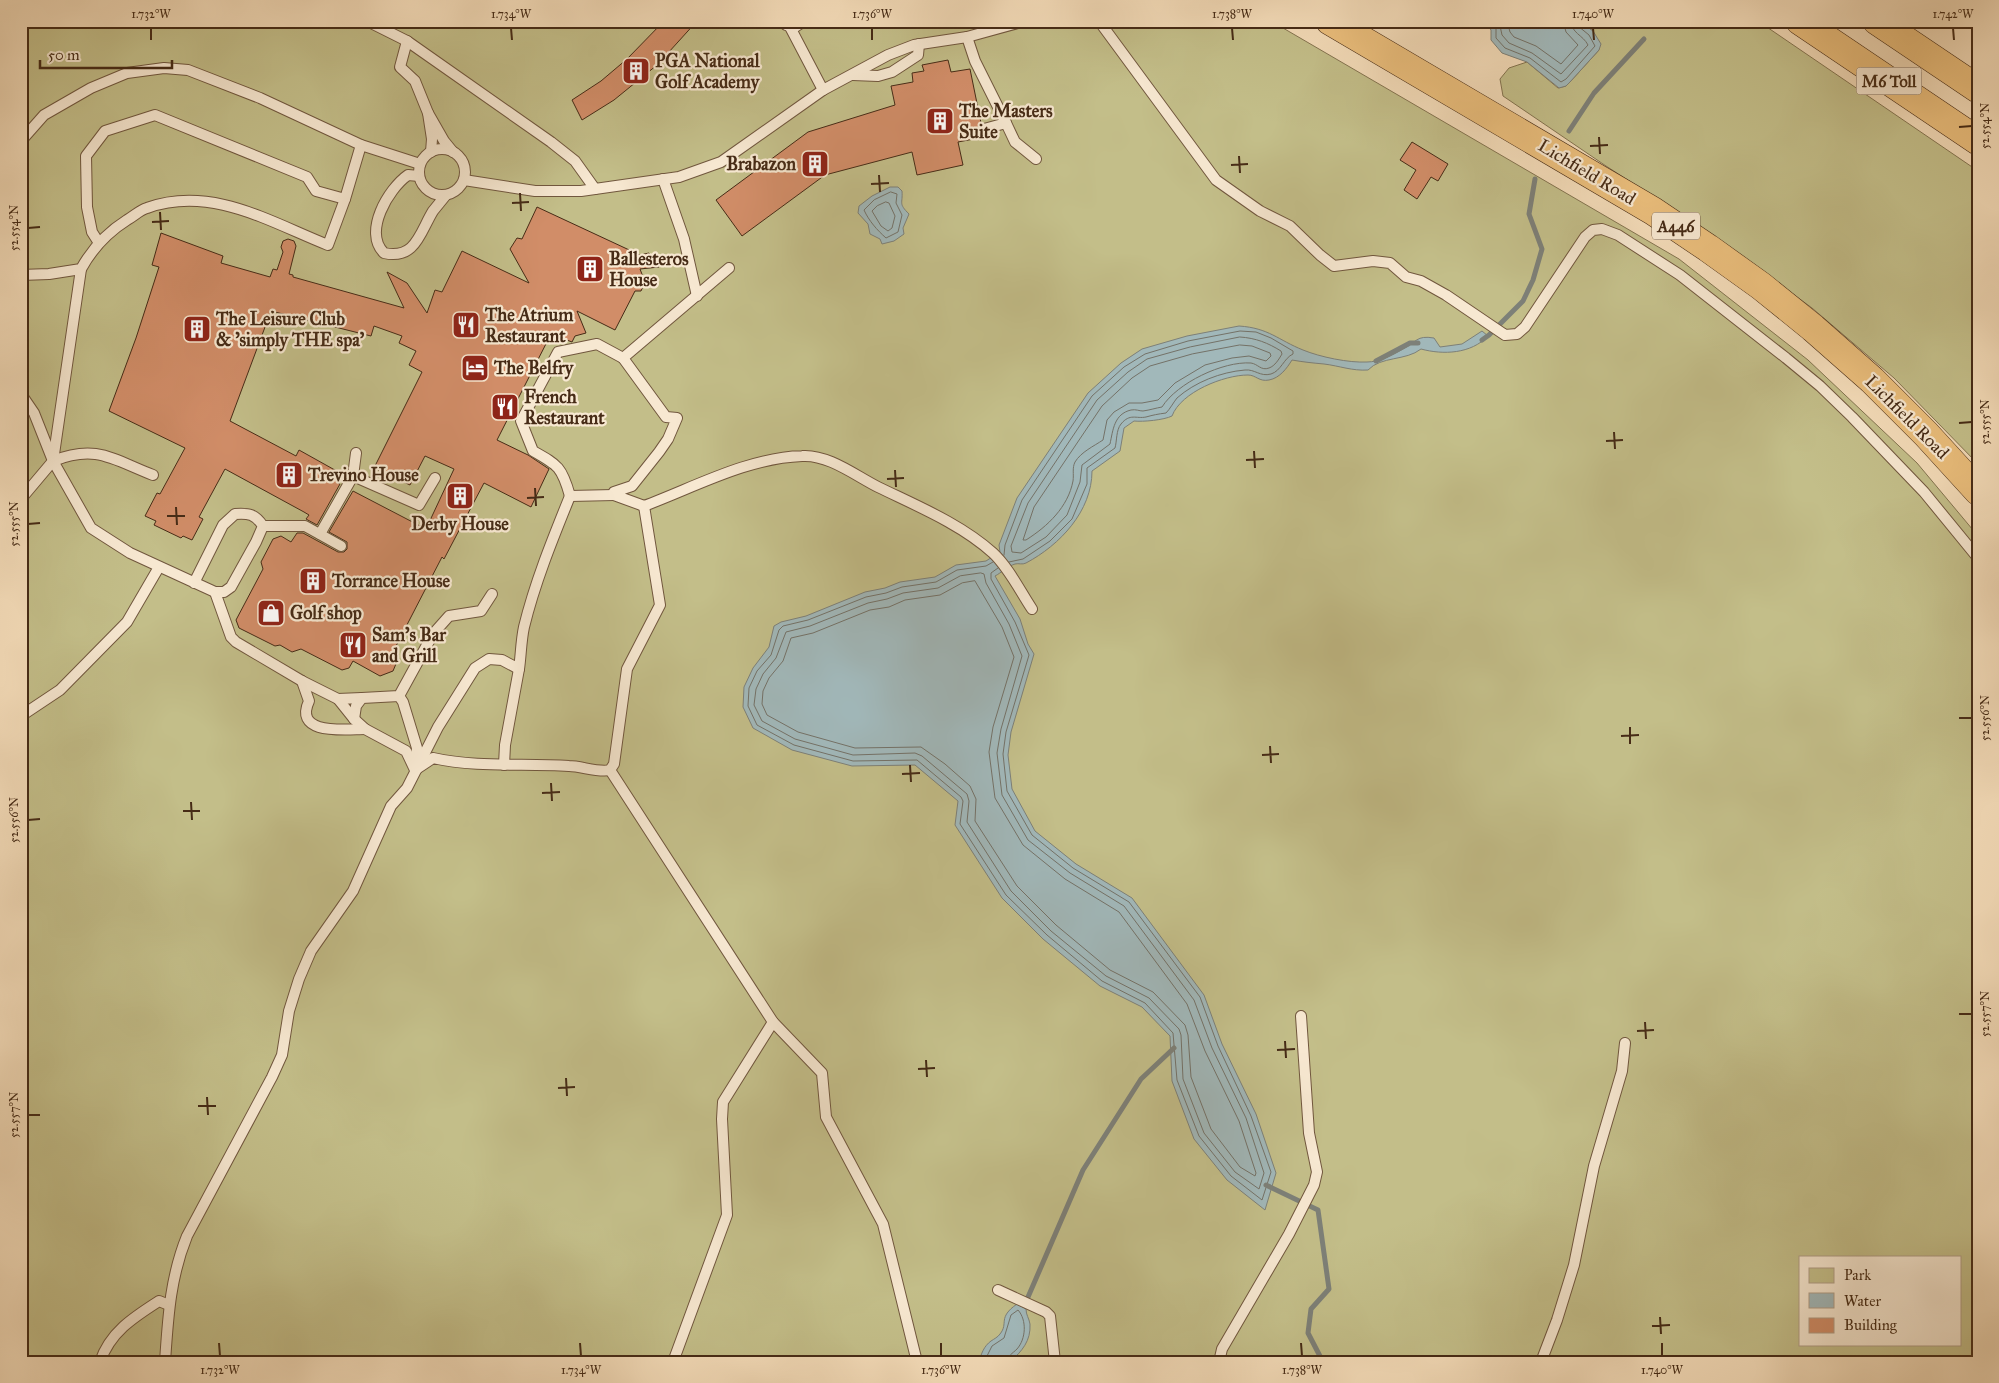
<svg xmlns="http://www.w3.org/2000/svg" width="1999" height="1383" font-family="'IM FELL Great Primer',serif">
<rect width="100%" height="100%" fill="#f3dbb8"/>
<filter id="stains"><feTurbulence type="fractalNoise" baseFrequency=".004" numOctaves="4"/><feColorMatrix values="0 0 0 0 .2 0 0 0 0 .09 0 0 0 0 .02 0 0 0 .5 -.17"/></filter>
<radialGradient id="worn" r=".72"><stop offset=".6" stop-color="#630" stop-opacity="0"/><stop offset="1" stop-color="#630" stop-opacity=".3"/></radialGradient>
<!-- green -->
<g fill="#c3be89" stroke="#847450" fill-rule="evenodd">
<path d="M21,21h1250l408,238 129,101 109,103 61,73v826h-1957zM1800,1257h160v87h-160z"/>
<path d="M1579,21h179l220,150v293l-84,-86 -82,-70 -99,-73 -107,-69 -103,-70 -3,-17 9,-11 18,-6 31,26 8,-2 4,-4 29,-32 -6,-19z"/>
</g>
<!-- water -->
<g fill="#a1b8ba" stroke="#7d8078">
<path d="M1485,21h94l14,10 8,13 -2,6 -29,32 -4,4 -7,2 -32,-26 -25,-9 -11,-13v-10z"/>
<path d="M890,187h8l4,4c1,13 -4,12 7,23l-6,14 1,6 -10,7 -12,3 -2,-5 -10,-5 -2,-10 -10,-11 1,-7 13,-10z"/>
<path d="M1239,326c30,2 39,14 64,24 17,7 46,13 64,12 12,0 26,-7 36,-13 14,-7 13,-14 31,-11l6,9 22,-3 20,-13 6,5c-17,18 -45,19 -67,13 -15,12 -40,7 -53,21 -16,1 -28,-4 -44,-6 -11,-1 -21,-2 -32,-4 -5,8 -12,18 -23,20 -10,2 -13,-5 -21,-5 -24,0 -67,17 -76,41 -8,4 -29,6 -38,5l-10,7 -4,23 -28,20c0,40 -32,74 -66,92 -4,2 -7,0 -11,1 -7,2 -14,9 -20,12l25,43 8,25 6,10 -23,78 -3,23 4,34 23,42 41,33 56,34 72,97 18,49 34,70 20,59 -11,37 -38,-30 -33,-41 -22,-58 -2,-45 -28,-29 -42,-21 -57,-47 -41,-41 -47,-73 3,-24 -43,-36 -63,1 -60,-16 -39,-22 -10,-21 1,-20 9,-19 16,-21 5,-21 7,-4 25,-6 59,-24 20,-4 15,-6 35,-5 21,-12 30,-4 14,-9 -1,-7 18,-47 71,-105 33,-30 21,-14 45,-13z"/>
<path d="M1017,1304l9,5c0,6 3,9 4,15 1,17 -8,27 -20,38h-31c2,-8 5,-16 12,-21 3,-2 7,-4 9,-7 9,-11 -3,-16 17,-30z"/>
</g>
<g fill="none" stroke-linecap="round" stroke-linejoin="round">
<!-- shore -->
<g stroke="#747268" stroke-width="1">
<path d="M1492,21l4,8v9l9,10 25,10 31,24 5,-3 29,-33 -6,-11 -11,-9 -1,-5"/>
<path d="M1499,21l3,14 7,8 23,10 29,21 27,-29c-5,-10 -17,-12 -17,-24"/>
<path d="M1507,21l3,11 4,5 22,9 25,18 17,-19 -12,-13 -3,-11"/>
<path d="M891,192l6,2 -1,9 6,12 -4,17 -12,6c-9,-8 -17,-17 -22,-28l10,-10z"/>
<path d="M886,202l3,1 6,13 -3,12 -4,3 -7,-5 -9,-15 5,-5z"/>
<path d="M1240,337c16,1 28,6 41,14l1,3c-3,5 -7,12 -13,14 -8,3 -11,-4 -18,-5 -28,-2 -74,20 -89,44 -6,1 -12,3 -19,4 -4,0 -7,-2 -12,-1 -17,4 -18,20 -21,34l-28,21 -2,17 -13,33 -21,22 -25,16 -9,-1 -1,-6 17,-43 69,-103 31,-28 19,-13 43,-12z"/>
<path d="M1240,345l12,1 18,7 1,3 -5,5 -17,-5 -17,2 -27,7 -30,18 -17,17 -16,3h-13l-15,9 -7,8 -4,20c-9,6 -22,12 -28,22 -3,6 -1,12 -2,19 -5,26 -25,45 -47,59h-3l11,-33 68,-101 30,-28 18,-12 42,-12z"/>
<path d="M1004,555l1,-10 17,-45 70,-104 32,-29 21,-13 43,-13 52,-10 16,1 15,6 22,13v3c-9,4 -12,17 -22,20 -11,3 -16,-5 -26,-4 -24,2 -50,12 -68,28 -4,5 -7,11 -11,15 -8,1 -13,2 -20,4 -10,2 -16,-4 -25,7 -5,6 -4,17 -6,24l-28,20v16l-15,35 -22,22 -27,18 -14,3"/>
<path d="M993,562l-7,4 -29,4 -21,12 -34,5 -16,6 -20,4 -58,23 -25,6 -4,4 -8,25 -14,16 -8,17 -1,18 9,19 37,20 59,16 64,-1 44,37 2,4 -3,23 46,71 41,40 55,46 43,22 28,30 4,47 22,56 32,40 31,24 9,-28 -20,-56 -33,-70 -18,-49 -71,-95 -56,-34 -41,-33 -25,-44 -4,-37 3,-22 23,-77 -14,-33 -24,-43v-6l7,-5"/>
<path d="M981,573l3,1 2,9 23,41 13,32 -21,73 -4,24 5,42 26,45 42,33 54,33 70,94 18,48 34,70 18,55 -5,16 -24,-17 -31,-39 -21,-54 -2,-44 -2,-6 -30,-31 -43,-22 -55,-45 -40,-40 -44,-69 2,-21 -2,-7 -45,-38 -7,-3 -62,2 -58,-16 -33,-18 -8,-16 2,-16 7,-15 13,-16 10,-26 24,-6 58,-23 19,-4 16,-6 35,-5 22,-12z"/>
<path d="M975,581l27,46 12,30 -21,70 -4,25 6,46 28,47 42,34 54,33 68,92 18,47 34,70 17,52 -1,3 -15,-9 -29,-38 -20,-52 -3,-42 -3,-10 -32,-33 -43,-22 -54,-45 -39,-39 -42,-65 1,-22 -6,-13 -25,-22 -24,-17 -66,1 -57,-16 -31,-17 -5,-11 1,-13 6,-13 14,-17 8,-23 22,-5 57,-23 19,-3 16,-7 35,-5 22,-12z"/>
<path d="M984,1362l8,-16 12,-8 7,-23 7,-5c9,10 8,29 -1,39 -5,5 -9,6 -10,13"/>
</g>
<!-- stream -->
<g stroke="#7d8078" stroke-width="5">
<path d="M1569,131l25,-38 50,-54"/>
<path d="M1482,340l7,-5 34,-34 10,-21 9,-31 -13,-35 6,-35"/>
<path d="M1376,361l34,-18h8"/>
<path d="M1266,1185l52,25 11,79 -18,20 -3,24 15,29"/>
<path d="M1025,1304l58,-134 58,-91 33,-31"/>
</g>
</g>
<!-- building -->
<g fill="#d18d68" stroke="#462b16">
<path d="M664,21h33l-29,32 -12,11 1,1 -43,35 -32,20 -10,-20 29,-19 26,-22z"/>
<path d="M948,60l3,12 19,-3 11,54 -4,7 7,7 -26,5 5,23 -46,10 -5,-23 -87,23 -83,61 -26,-36 92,-68 87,-27 -4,-19 22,-4 -1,-9 12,-2 -2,-6z"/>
<path d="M1412,142l36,22 -10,17 -7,-4 -14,22 -13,-9 12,-20 -16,-10z"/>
<path d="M537,207l103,48 9,-2 10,14 -19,2 5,13 -4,9h-6l-20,39 -38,-19 9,22 -11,3 -3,6 -21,-8 -54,106 31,15 21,14 -18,38 -47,-24 -40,76 -2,-2 -47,91 3,11 -5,12 -13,5 -27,-15 -4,7 -7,2 -41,-21 -9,3 -12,-7 -5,1 -36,-18 -3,-8 27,-51 -2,-7 12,-23 8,-3 10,6 6,-9h6l35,19h6l3,-3v-7l-18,-10 24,-41 73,38 28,-60 -29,-13 -15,29 -36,-17 48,-96 -13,-7 7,-14 -17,-8 3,-7 -28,-10 -3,10 -100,-25 -41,110 66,35 3,-6 43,24 -4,9 2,1 -23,41 -11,-6 3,-4 -5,-3 -79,-43 -26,48 4,2 -11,21 -9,-4 -2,2 -27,-13 2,-4 -11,-5 12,-23 3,1 25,-46 -76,-37 27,-73 23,-71 -7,-2 9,-32 62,23 -2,7 49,14 3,-8 4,1 6,-18 -2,-5 2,-6 5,-2 6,2 2,5 -7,28 4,1v2l111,31 -17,-36 20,11 20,30 8,-23 7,2 20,-41 67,32 -19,-34 7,-11 5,1z"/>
</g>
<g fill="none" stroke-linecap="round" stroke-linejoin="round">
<defs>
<g id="service">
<path d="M367,21l40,20 -7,26 15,14 13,32"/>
<path d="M782,21l4,4 9,2 9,-6"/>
<path d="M1099,21l117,159 44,31 30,15 30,29 14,11 39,-5 17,2 16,14 15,4 25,14 59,40 12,-1 8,-7 60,-90 8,-7 9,-1 16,6 62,40 106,83 34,28 32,31 72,75 54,66"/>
<path d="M790,27l33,63"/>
<path d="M967,37l8,24 31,62 -22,6"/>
<path d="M407,41l144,101 24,19 20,28"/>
<path d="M853,75l25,1 14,-4 26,-17 1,-11"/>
<path d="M1006,123l9,19 21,17"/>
<path d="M21,141l23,-26 47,-27 36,-15 37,-5 24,2 72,28 101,47 59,19"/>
<circle cx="442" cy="172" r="23"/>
<path d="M431,152l1,-13 -4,-26 16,28 9,11"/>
<path d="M419,176l-11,-1c-20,14 -45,57 -24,78 32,7 36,-21 49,-42 4,-5 9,-11 13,-16"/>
<path d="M663,179l21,60 13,57"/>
<path d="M464,180l71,11h46l98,-14 42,-15 102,-72 65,-35 26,-10 53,-8 58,-16"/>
<path d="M99,243l-7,-11 -5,-25 -1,-51 19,-25 50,-16 152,62 9,14 29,8"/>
<path d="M21,275l28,-1 32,-5c11,-20 27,-37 46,-49 7,-4 13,-10 20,-12 64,-23 123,14 181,37l17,-46 16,-54"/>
<path d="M21,381l1,14"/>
<path d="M21,394l13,19 19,48 38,67 39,25 85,39h9l7,-5 25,-45 7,-16c-8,-12 -14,-13 -28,-12l-12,11 -29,58"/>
<path d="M53,461c43,-17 59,-2 100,14"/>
<path d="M353,476l66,29 16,-27"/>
<path d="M614,495l-44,1c-8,-29 -12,-31 -37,-45l-12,-30 37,-69 39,-8 26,14"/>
<path d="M21,499l32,-38 28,-192"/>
<path d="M644,506l-30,-11v-3l18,-6 27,-34 9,-13 9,-21 -11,-1 -43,-59 106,-90"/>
<path d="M263,526h42l36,20"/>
<path d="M320,534l33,-58 3,-23"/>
<path d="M215,592l16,45 5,5 66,39 36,18 16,20 11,10 41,22 9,19 18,-12c45,10 90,5 136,8 12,0 30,7 41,4l4,-6 13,-95 33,-64 -16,-99c51,-19 103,-48 158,-50 26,-2 54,20 76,31 39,19 83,37 115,66 16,15 27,38 39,56"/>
<path d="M302,681l7,20c-16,35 37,28 56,28"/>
<path d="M399,696l4,6 14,46 -2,18"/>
<path d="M338,699l24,-1"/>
<path d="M21,716l39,-26 67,-68 32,-55"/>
<path d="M354,719l2,-13 6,-8 37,-2 34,-62 16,-18 32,-5 11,-17"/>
<path d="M504,765l1,-20 14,-76"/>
<path d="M610,770l163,252 49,51 4,44 57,107 34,138"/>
<path d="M998,1290l48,22 4,4 5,46"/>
<path d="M100,1362c10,-30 34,-45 59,-61l10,4"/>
<path d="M165,1362c3,-44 5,-84 22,-126l85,-159 10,-22 7,-44 10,-32 12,-28 42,-60 38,-85 16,-18 31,-61 37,-59 14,-9 13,1 17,9c2,-14 2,-28 5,-42 11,-45 29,-89 46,-131"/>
<path d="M673,1362l54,-147 -5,-96 1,-17 50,-80"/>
<path d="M1219,1362l3,-13 67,-115 25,-49 3,-13 -8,-39 -8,-117"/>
<path d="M1541,1362l16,-42 17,-55 20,-99 28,-95 3,-28"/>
</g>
<path id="trunk" d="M1330,21l323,190 55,37 53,38 52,42 59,52 54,54 52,57"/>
<g id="motorway">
<path d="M1800,21l178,120"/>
<path d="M1877,21l101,68"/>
</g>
</defs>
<!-- service casing -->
<use href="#service" stroke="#71573e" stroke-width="12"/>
<!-- trunk casing -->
<use href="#trunk" stroke="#462b16" stroke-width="29"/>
<!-- motorway casing -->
<use href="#motorway" stroke="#462b16" stroke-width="29"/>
<!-- service -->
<use href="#service" stroke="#f7e8d1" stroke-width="10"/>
<!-- trunk -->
<use href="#trunk" stroke="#eabe7c" stroke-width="28"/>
<!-- motorway -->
<use href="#motorway" stroke="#eabe7c" stroke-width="28"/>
</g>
<!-- ticks -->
<path fill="none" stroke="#462b16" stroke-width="2" d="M151,28v12M511,28l1,12M872,28v12M1232,28l1,12M1593,28l1,12M1953,28l1,12M1959,127l13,-1M1599,137l1,17M1590,146l18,-1M1239,156l1,17M1231,165l17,-1M879,175l1,17M871,184l18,-1M520,193l1,18M512,203l17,-1M160,212l1,18M152,222l17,-1M28,228l12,-1M1959,423l13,-1M1614,432l1,17M1606,441l17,-1M1254,451l1,17M1246,460l18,-1M895,470l1,17M887,479l17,-1M535,488l1,18M527,498l17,-1M176,507l1,18M167,516h18M28,524l12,-1M1959,718h13M1630,727v17M1621,736l18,-1M1270,746l1,17M1262,755l17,-1M910,765l1,17M902,774l18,-1M551,783l1,18M542,793l18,-1M191,802l1,18M183,811h17M28,820l12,-1M1959,1014h13M1645,1022l1,17M1637,1031l17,-1M1285,1041l1,17M1277,1050l18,-1M926,1060l1,17M918,1069l17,-1M566,1078l1,18M558,1088l17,-1M207,1097l1,18M198,1106h18M28,1115h12M1660,1317l1,17M1652,1326l18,-1M219,1343l1,13M580,1343l1,13M941,1343v13M1301,1343l1,13M1662,1343v13"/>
<!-- icons -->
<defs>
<symbol id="building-square" viewBox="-11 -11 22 22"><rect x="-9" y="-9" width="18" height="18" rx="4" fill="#8f2418" stroke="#f7e8d1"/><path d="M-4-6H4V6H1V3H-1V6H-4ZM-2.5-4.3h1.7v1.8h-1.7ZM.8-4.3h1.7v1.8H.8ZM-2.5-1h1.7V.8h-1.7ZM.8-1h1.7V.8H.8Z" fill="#fff"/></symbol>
<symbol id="restaurant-square" viewBox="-11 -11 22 22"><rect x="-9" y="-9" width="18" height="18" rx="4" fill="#8f2418" stroke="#f7e8d1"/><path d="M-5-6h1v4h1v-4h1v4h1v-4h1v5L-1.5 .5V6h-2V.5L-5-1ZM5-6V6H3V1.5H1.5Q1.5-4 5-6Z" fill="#fff"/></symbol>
<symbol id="hotel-square" viewBox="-11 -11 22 22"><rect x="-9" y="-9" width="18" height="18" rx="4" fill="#8f2418" stroke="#f7e8d1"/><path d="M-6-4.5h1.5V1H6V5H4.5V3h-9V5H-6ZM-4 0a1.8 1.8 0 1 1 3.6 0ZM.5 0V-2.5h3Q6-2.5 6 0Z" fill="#fff"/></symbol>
<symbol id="shop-square" viewBox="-11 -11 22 22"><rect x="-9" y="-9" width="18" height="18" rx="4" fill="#8f2418" stroke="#f7e8d1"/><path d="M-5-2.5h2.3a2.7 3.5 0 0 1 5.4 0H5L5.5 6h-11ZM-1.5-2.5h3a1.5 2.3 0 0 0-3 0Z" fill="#fff"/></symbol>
</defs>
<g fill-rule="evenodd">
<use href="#building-square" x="620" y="55" width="32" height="32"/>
<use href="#building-square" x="924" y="105" width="32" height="32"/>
<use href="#building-square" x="799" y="148" width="32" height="32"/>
<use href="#building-square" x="574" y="253" width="32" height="32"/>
<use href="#restaurant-square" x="450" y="309" width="32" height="32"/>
<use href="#building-square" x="181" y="313" width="32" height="32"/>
<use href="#hotel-square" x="459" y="352" width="32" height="32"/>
<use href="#restaurant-square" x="489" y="391" width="32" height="32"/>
<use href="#building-square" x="273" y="459" width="32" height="32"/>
<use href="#building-square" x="444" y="480" width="32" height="32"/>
<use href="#building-square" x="297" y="565" width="32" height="32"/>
<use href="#shop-square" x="255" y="597" width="32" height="32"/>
<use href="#restaurant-square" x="337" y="629" width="32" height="32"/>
</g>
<g text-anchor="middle" stroke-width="4.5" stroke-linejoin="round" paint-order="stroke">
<!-- shield labels -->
<g fill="#f7e8d1" stroke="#7b644e" stroke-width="1">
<rect x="1856.5" y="67.5" width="65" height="27" rx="4"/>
<rect x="1652" y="212.5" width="48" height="27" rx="4"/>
</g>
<g font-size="16" font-weight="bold" fill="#462b16">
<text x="1889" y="87">M6 Toll</text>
<text x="1676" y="232">A446</text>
</g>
<!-- poi labels -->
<g font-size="18" font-weight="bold" fill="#462b16" stroke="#f7e8d1" text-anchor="start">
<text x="655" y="67">PGA National<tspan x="655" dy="21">Golf Academy</tspan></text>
<text x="959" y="117">The Masters<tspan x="959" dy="21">Suite</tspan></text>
<text x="796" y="170" text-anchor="end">Brabazon</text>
<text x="609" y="265">Ballesteros<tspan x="609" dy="21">House</tspan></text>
<text x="485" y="321">The Atrium<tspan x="485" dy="21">Restaurant</tspan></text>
<text x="216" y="325">The Leisure Club<tspan x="216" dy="21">&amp; 'simply THE spa'</tspan></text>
<text x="494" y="374">The Belfry</text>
<text x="524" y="403">French<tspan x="524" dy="21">Restaurant</tspan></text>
<text x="308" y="481">Trevino House</text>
<text x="460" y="530" text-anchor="middle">Derby House</text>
<text x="332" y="587">Torrance House</text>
<text x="290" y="619">Golf shop</text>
<text x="372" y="641">Sam's Bar<tspan x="372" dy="21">and Grill</tspan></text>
</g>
<!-- street labels -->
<g font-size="18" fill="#462b16" stroke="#f7e8d1">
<text transform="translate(1587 172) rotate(31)" y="6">Lichfield Road</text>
<text transform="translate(1907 417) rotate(45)" y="6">Lichfield Road</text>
</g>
</g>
<!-- margin -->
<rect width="1999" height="1383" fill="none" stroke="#f3dbb8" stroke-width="55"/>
<!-- legend -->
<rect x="1799" y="1256" width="162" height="90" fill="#f7e8d1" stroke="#b09c86"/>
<rect x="1809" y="1268" width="25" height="15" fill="#c3be89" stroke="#b09c86"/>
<text x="1844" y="1280" font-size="15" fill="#462b16">Park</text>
<rect x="1809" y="1293" width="25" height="15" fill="#a1b8ba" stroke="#b09c86"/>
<text x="1844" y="1306" font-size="15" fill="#462b16">Water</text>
<rect x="1809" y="1318" width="25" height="15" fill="#d18d68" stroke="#b09c86"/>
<text x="1844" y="1330" font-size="15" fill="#462b16">Building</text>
<!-- scale -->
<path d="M40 60v8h132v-8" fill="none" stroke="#462b16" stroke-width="2.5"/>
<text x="48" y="60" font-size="15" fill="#462b16" stroke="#f7e8d1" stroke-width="4" paint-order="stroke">50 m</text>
<rect x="28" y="28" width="1944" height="1328" fill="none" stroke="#462b16" stroke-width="2"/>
<g font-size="12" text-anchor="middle" fill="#462b16">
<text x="151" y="18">1.732°W</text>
<text x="511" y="18">1.734°W</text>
<text x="872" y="18">1.736°W</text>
<text x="1232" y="18">1.738°W</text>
<text x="1593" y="18">1.740°W</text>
<text x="1953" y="18">1.742°W</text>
<text transform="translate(1985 126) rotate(-90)" y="4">52.554°N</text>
<text transform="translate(14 228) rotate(-90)" y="4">52.554°N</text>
<text transform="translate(1985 422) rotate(-90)" y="4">52.555°N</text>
<text transform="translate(14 524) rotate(-90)" y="4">52.555°N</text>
<text transform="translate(1985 718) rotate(-90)" y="4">52.556°N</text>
<text transform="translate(14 820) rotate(-90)" y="4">52.556°N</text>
<text transform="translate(1985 1014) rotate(-90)" y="4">52.557°N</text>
<text transform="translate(14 1115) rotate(-90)" y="4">52.557°N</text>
<text x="220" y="1374">1.732°W</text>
<text x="581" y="1374">1.734°W</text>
<text x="941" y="1374">1.736°W</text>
<text x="1302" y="1374">1.738°W</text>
<text x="1662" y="1374">1.740°W</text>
</g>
<rect width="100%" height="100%" filter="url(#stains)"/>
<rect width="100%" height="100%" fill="url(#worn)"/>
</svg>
